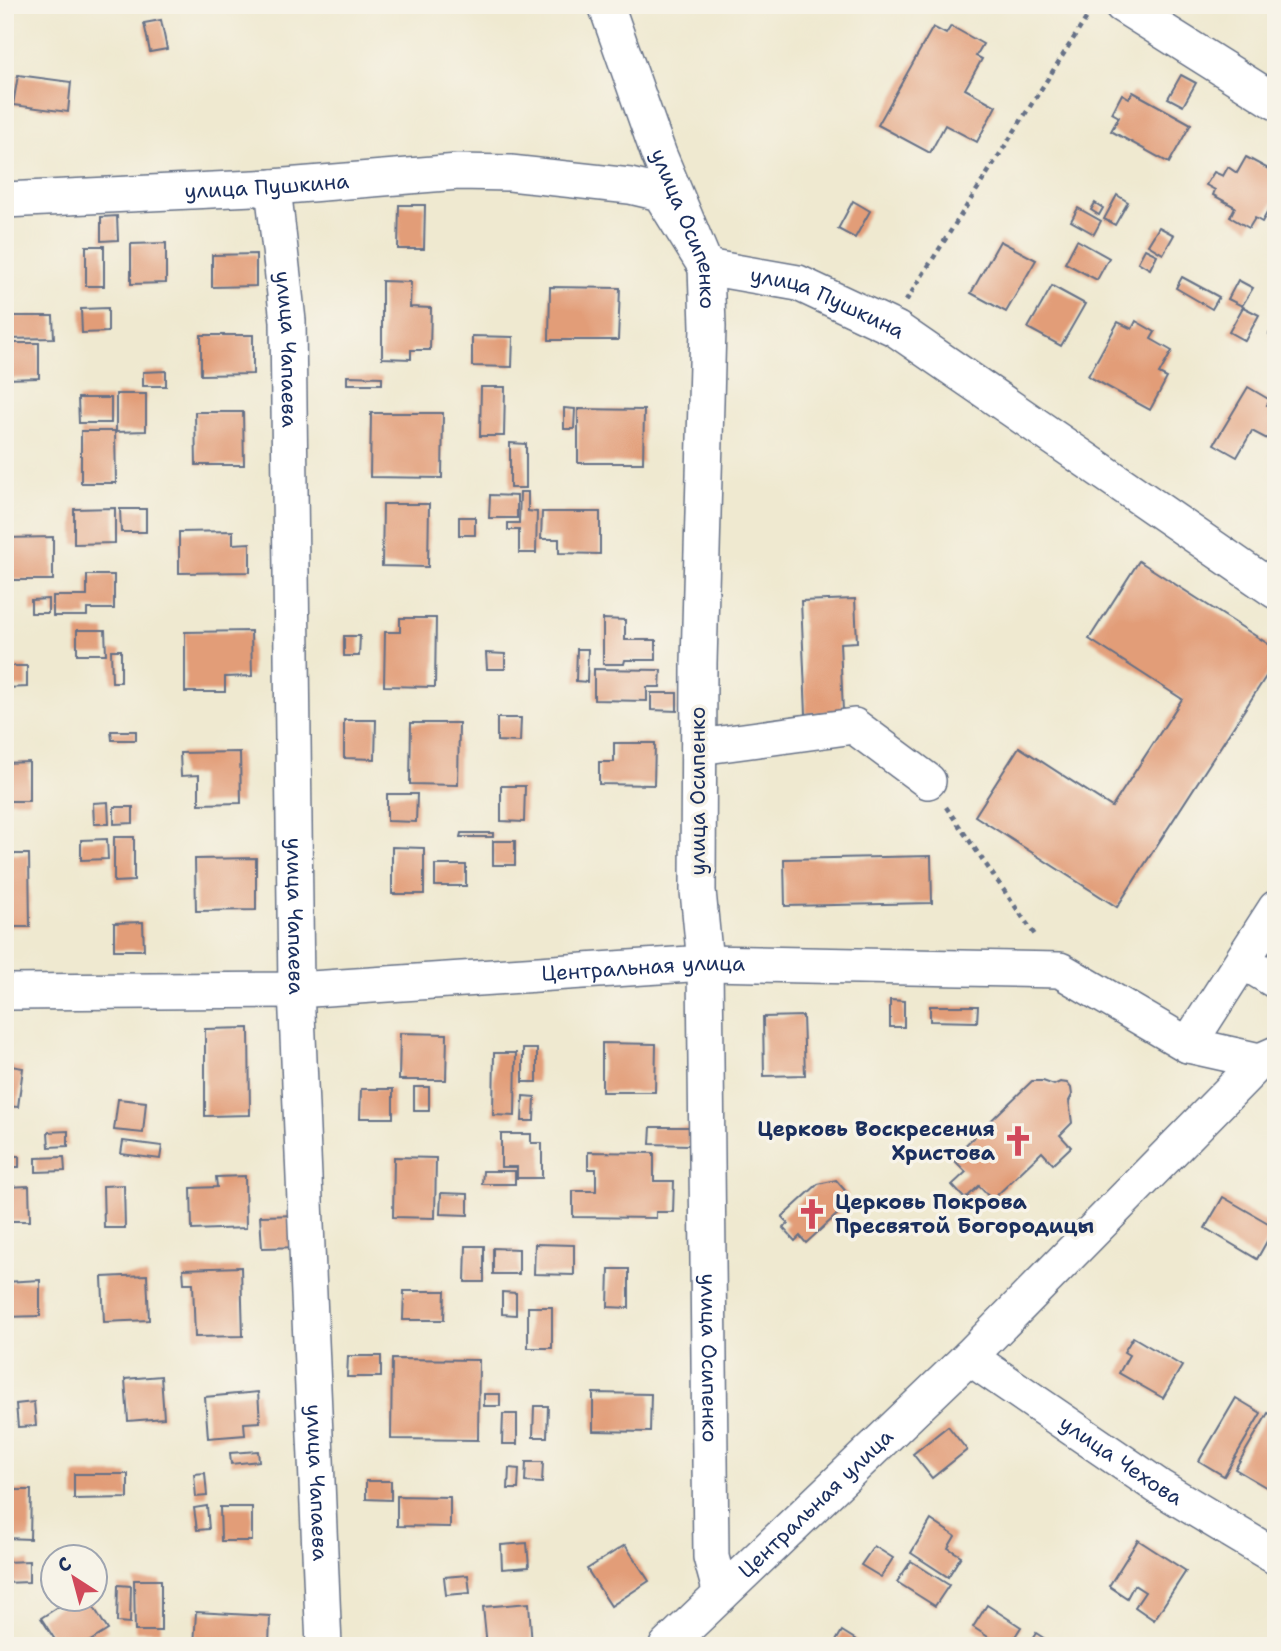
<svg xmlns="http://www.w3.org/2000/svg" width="1281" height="1651" font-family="'Shantell Sans',sans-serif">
<rect width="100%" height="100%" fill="#f7f3e8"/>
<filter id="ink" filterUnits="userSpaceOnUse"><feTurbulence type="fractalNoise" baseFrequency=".0143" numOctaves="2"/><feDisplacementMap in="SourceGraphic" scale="14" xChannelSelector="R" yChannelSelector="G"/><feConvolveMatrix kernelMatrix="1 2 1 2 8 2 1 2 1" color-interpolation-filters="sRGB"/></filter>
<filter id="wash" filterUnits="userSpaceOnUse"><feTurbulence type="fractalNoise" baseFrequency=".00686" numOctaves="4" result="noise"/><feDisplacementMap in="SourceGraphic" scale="28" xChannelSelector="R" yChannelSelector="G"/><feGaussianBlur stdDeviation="1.57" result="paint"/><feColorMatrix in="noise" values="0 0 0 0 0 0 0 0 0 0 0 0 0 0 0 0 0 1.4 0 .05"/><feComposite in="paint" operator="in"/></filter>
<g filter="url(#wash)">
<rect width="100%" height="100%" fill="#efe9d0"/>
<g id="blocks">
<!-- building -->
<g fill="#e29d78">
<path d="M161,20l6,29 -17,3 -6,-29z"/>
<path d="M951,26l32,18 -7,12 6,3 -17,30 31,17 -19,36 -32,-17 -15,28 -52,-28 55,-98 13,7z"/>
<path d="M18,75l53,7 -3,30 -55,-7z"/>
<path d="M1181,75l15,8 -13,23 -15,-8z"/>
<path d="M1133,92l58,32 -22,39 -58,-32 8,-14 -7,-4 10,-19 7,4z"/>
<path d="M1246,157l30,16v24l-14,25 -7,-4 -6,10 -19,-11 5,-10 -22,-12 2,-5 -9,-5 8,-13 9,4 5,-9 9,6z"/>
<path d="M1117,195l11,7 -13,23 -11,-6z"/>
<path d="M853,201l17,10 -15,27 -17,-9z"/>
<path d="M1095,203l8,5 -4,7 -8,-5z"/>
<path d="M399,205h26l-1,44h-26z"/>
<path d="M1078,208l23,13 -7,13 -23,-13z"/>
<path d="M117,216l1,24 -17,1v-24z"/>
<path d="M1159,227l15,8 -11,19 -15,-9z"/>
<path d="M1077,240l32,18 -12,22 -32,-17z"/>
<path d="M1000,241l36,19 -30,52 -35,-19z"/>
<path d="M166,243v40l-35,1v-40z"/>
<rect x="86" y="246" width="18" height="40"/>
<path d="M1145,249l12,6 -7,14 -12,-7z"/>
<path d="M256,254v32l-44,1v-32z"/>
<path d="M1182,277l37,20 -7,12 -36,-21z"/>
<path d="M1238,280l15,8 -11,18 -14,-7z"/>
<path d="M382,281l29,1 -1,25 21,1 -1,42h-19v9l-29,-1z"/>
<path d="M1052,286l33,18 -24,42 -33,-18z"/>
<path d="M550,287l70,1 -2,52h-69z"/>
<path d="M1243,307l16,8 -14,26 -16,-9z"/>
<path d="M108,308v24l-26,1 -1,-24z"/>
<path d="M5,316h48l1,22 -49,1z"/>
<path d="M1136,321l19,11 -4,7 21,12 -13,23 8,4 -17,32 -62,-34 30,-54 14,7z"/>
<path d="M1276,322v16l-7,-4z"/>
<path d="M201,335h52v39l-52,1z"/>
<path d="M472,336l41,1 -1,30 -40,-1z"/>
<path d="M5,343h34v35l-34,1z"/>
<path d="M166,371v15h-23v-14z"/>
<path d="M347,376l35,1v7h-35z"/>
<path d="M481,387h24l-1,49h-24z"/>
<path d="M1248,387l22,13 -3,5 9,4v14l-9,16 -15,-8 -15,26 -23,-13z"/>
<path d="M116,394h30v37l-30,1z"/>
<path d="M78,398h33v25h-32z"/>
<path d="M564,408l11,1 -1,20h-10z"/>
<path d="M578,409l66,1 -1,53h-65z"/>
<path d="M195,412h48l1,53h-48z"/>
<path d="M371,413h72l-1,65 -72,-1z"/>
<path d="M81,431h34l1,52h-35z"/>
<path d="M510,443l16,1v44h-16z"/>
<path d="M520,492h8v19l9,1 -1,41h-17v-23h-11v-7h11z"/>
<path d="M490,495l27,1v22h-28z"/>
<path d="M383,504h46l-1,63 -46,-1z"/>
<path d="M115,508v35l-41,1v-35z"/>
<path d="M120,509h26v23h-25z"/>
<path d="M542,512h58v42l-41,-1v-14h-18z"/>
<rect x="459" y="517" width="16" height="18"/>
<path d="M233,531v13l17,-1v29l-71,1v-41z"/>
<path d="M53,537v43h-48v-42z"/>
<path d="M1139,561l137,88v12l-159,246 -142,-91 44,-69 93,60 70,-108 -93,-60z"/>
<path d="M87,575h27v34h-27v7h-34v-20h34z"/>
<rect x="5" y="592" width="3" height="20"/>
<path d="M48,599v14h-17v-13z"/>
<path d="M855,599l2,43 -17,1 3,68 -37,3 -5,-113z"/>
<path d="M400,618h36l-1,69 -51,-1 1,-54h15z"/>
<path d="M603,619l22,1v20h31v20h-31l-1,4h-21z"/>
<path d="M77,630h28l1,24h-29z"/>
<path d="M251,631l1,45 -27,1v15h-40v-60z"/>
<path d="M344,636h16l-1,20h-15z"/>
<path d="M577,649h11l-1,33 -11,-1z"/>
<path d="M111,650h10v32h-9z"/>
<path d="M486,653l19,1v15h-18z"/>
<path d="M5,666h22v21l-22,1z"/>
<path d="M594,669l67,1 -1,17h-13v14l-53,-1z"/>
<path d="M651,693h26v18l-26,-1z"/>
<path d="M497,718h24l-1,24 -23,-1z"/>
<path d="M344,720h32l-1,39 -31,-1z"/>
<path d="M411,723h48l-1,62 -48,-1z"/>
<path d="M111,731h25v9h-24z"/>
<path d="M614,743h41l-1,42 -55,-1v-22h15z"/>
<path d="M240,752l1,51 -42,1v-29l-18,1 -1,-23z"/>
<path d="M29,762v39h-24v-38z"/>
<path d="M501,786h24l-1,36 -23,-1z"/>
<path d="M387,794h30l-1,28 -29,-1z"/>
<path d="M108,802l1,22h-15l-1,-21z"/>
<path d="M114,807h19v16l-19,1z"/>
<path d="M461,833h32v4h-33z"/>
<path d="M114,837h20v44l-20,1z"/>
<path d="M107,839l1,20 -27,1v-20z"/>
<rect x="493" y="841" width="22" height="24"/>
<path d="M392,847l32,1v46h-32z"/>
<path d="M5,854h24l1,73h-25z"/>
<path d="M931,856l1,47 -147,3 -1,-47z"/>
<path d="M256,858v52l-60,1 -1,-52z"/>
<rect x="435" y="865" width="31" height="21"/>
<path d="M143,922l1,28h-30v-27z"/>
<path d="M890,1000l14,1v26h-14z"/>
<path d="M930,1006h48l-1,16 -47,-1z"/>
<path d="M803,1016l2,59 -41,1 -1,-59z"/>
<path d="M249,1028l1,87 -45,1v-87z"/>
<path d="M400,1033l47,1 -1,46h-47z"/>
<path d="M602,1043l54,1 -1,48h-53z"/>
<rect x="523" y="1049" width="14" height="33"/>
<path d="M494,1053h22l-1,63 -22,-1z"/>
<path d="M5,1065l18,3 -5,39 -13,-1z"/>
<path d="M1032,1081h11l11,4 6,-3 7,1 4,5 1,7 -3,6 3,22 -12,12 11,12 -18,17 -11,-12 -50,48 -13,-14 -14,13 -13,-14 14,-13 -14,-14z"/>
<rect x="414" y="1087" width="15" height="24"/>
<path d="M361,1089h32v29h-33z"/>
<path d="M523,1096l12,1 -1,24h-12z"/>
<path d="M118,1099l28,3 -3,31 -29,-3z"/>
<path d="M651,1127h38v18l-39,-1z"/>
<path d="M68,1131v15l-19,1 -1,-15z"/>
<path d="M501,1134h30v9h11v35h-25v-11h-16z"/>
<path d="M123,1141l39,5 -2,13 -39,-5z"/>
<path d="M588,1152l66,1v28h20l-1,31h-17v6l-83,-1v-26h23v-22h-8z"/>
<rect x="5" y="1156" width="14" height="11"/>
<path d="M64,1157l1,14 -29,1v-14z"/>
<path d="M394,1157l42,1 -1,60 -42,-1z"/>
<path d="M483,1171h32v13h-33z"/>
<path d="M245,1176l1,52 -54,2 -1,-42 26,-1 -1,-10z"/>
<path d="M836,1180l12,14 -6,16 -36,33 -6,-7 -5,5 -12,-13 5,-5 -6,-6 36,-33z"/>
<path d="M124,1185l1,43h-21l-1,-42z"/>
<path d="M29,1186l1,35h-25v-34z"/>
<path d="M441,1193l27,1v21l-28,-1z"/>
<path d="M1223,1197l52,30 -18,32 -52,-31z"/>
<path d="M301,1215l1,32 -40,1 -2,-32z"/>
<path d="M535,1244l39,1v30l-40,-1z"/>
<path d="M466,1246h18v36h-19z"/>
<path d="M493,1248l26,1v25h-26z"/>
<path d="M241,1267l2,69 -48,1 -2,-54h-9l-1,-14z"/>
<path d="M609,1269h20v39l-21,-1z"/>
<path d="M147,1275l2,45 -45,2 -2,-45z"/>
<path d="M40,1280v36l-35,1v-35z"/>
<path d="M404,1291h41l-1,29h-41z"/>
<path d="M502,1292l14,1v22l-14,-1z"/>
<rect x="528" y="1307" width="24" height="41"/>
<path d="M1133,1337l49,29 -19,32 -44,-25 10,-18 -5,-3z"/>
<path d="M348,1356h33v21h-34z"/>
<path d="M392,1359l87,1 -1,80 -87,-1z"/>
<path d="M161,1376l3,42 -36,3 -3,-42z"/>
<path d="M258,1392l2,30 -16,1 1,12 -37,3 -3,-41z"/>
<path d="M593,1393l58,1 -1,38 -57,-1z"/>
<rect x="484" y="1394" width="16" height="12"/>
<path d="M1236,1398l25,15 -37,63 -25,-15z"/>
<path d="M34,1402l2,24 -18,1 -2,-23z"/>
<path d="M534,1406h14l-1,31h-14z"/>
<path d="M1268,1413l8,4v76l-41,-24z"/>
<path d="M503,1414h14v30h-15z"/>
<path d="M948,1426l19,24 -35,28 -19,-24z"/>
<path d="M258,1451l1,10 -28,3 -1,-11z"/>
<path d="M526,1462h17l-1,21 -17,-1z"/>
<path d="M509,1468l10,1 -1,20h-10z"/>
<path d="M205,1473l2,23 -11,1 -2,-23z"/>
<path d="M74,1474h54v24l-54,1z"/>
<path d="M366,1481h25v19l-25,-1z"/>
<path d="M5,1490h26l-1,49 -25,-1z"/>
<path d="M397,1496l53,1v30l-53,-1z"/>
<path d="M207,1506l2,23 -12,1 -3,-22z"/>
<path d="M220,1507h32v34h-31z"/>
<path d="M931,1520l24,16 -7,12 13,8 -13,21 -37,-24z"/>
<path d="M1138,1540l48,31 -32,49 -19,-13 10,-15 -11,-7 -7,13 -18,-12z"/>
<path d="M527,1543l2,24 -27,2 -1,-24z"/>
<path d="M625,1545l24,36 -38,25 -24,-37z"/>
<path d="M874,1546l19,12 -12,19 -20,-12z"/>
<path d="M29,1561v21l-24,1v-21z"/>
<path d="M911,1561l38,24 -14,21 -38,-24z"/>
<path d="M468,1575l2,18 -24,2 -2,-18z"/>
<path d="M134,1580h27v51h-26z"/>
<path d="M118,1585l13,1 -1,37 -13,-1z"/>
<path d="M72,1598h16l20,32 -26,16h-23l-18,-28z"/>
<path d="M529,1603l3,43h-45l-4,-39z"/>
<path d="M987,1605l34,22 -12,19h-7l-29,-19z"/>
<path d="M196,1612l74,4 -1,30h-75z"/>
<path d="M842,1631l24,15h-33z"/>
<path d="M1036,1633l17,11 -1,2h-24z"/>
<path d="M5,1639l25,1v6h-25z"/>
</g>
</g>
</g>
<g filter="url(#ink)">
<use href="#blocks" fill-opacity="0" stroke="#657086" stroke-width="2"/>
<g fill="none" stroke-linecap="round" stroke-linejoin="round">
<defs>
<g id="minor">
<path id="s1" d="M606,5l53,150 47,112 2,60 -9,336 -1,228 7,72 6,594 10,37"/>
<path d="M1122,5l154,97"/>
<path id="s2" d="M273,187l15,134 8,669 28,656"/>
<path id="s3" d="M5,200l268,-13 185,-15 52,1 120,13 30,7 46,74 92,16 98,46 380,262"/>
<path d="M699,747l155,-21 74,55"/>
<path d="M1243,961l33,20"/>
<path id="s4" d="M5,992l291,-2 409,-27 355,7 128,75 72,16 16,1"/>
<path d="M1188,1045l88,-137"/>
<path id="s5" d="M969,1357l190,130 117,70"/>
<path id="s6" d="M667,1646l302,-289 291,-296 16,-7"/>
</g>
</defs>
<!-- minor casing -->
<use href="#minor" stroke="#657086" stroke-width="38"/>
<!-- path -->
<g stroke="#657086" stroke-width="4.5" stroke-dasharray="5 5" stroke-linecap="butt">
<path d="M906,301l185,-290"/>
<path d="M946,807l91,131"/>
</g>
<!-- minor -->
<use href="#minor" stroke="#fff" stroke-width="35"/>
</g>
</g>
<!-- icons -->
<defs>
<symbol id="church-bare" viewBox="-9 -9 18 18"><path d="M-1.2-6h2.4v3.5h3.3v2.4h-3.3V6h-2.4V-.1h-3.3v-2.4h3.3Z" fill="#d1495b" stroke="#f7f3e8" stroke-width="2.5" paint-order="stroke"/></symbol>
</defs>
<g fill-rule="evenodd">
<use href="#church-bare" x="996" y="1119" width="44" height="44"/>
<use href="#church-bare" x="790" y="1192" width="44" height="44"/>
</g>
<g text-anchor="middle" stroke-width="7" stroke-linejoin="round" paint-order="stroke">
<!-- street labels -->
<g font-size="21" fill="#1b2f5e" stroke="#f7f3e8">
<text dy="7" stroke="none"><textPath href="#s3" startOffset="262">улица Пушкина</textPath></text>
<text dy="7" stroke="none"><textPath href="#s1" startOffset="238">улица Осипенко</textPath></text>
<text dy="7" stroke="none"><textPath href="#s3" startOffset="872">улица Пушкина</textPath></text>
<text dy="7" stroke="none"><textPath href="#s2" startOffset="163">улица Чапаева</textPath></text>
<text transform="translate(698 791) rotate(-90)" y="7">улица Осипенко</text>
<text dy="7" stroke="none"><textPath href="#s2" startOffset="730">улица Чапаева</textPath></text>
<text dy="7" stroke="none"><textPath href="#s4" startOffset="639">Центральная улица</textPath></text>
<text dy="7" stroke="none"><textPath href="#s1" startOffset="1372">улица Осипенко</textPath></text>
<text dy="7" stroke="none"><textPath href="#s5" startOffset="184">улица Чехова</textPath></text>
<text dy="7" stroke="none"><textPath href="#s2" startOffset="1297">улица Чапаева</textPath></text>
<text dy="7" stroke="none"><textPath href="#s6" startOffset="206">Центральная улица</textPath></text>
</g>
<!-- poi labels -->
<g font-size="21" font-weight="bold" fill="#1b2f5e" stroke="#f7f3e8" text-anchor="end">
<text x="995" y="1136">Церковь Воскресения<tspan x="995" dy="24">Христова</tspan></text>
<text x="835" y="1209" text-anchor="start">Церковь Покрова<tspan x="835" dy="24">Пресвятой Богородицы</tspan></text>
</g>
</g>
<!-- margin -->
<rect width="1281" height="1651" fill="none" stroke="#f7f3e8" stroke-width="28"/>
<!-- north arrow -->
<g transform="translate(74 1578) rotate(324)"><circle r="33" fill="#f7f3e8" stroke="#9fa5b1" stroke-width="2"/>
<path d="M0-5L12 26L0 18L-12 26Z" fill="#d1495b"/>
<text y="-10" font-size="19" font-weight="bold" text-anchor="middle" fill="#1b2f5e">С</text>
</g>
</svg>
